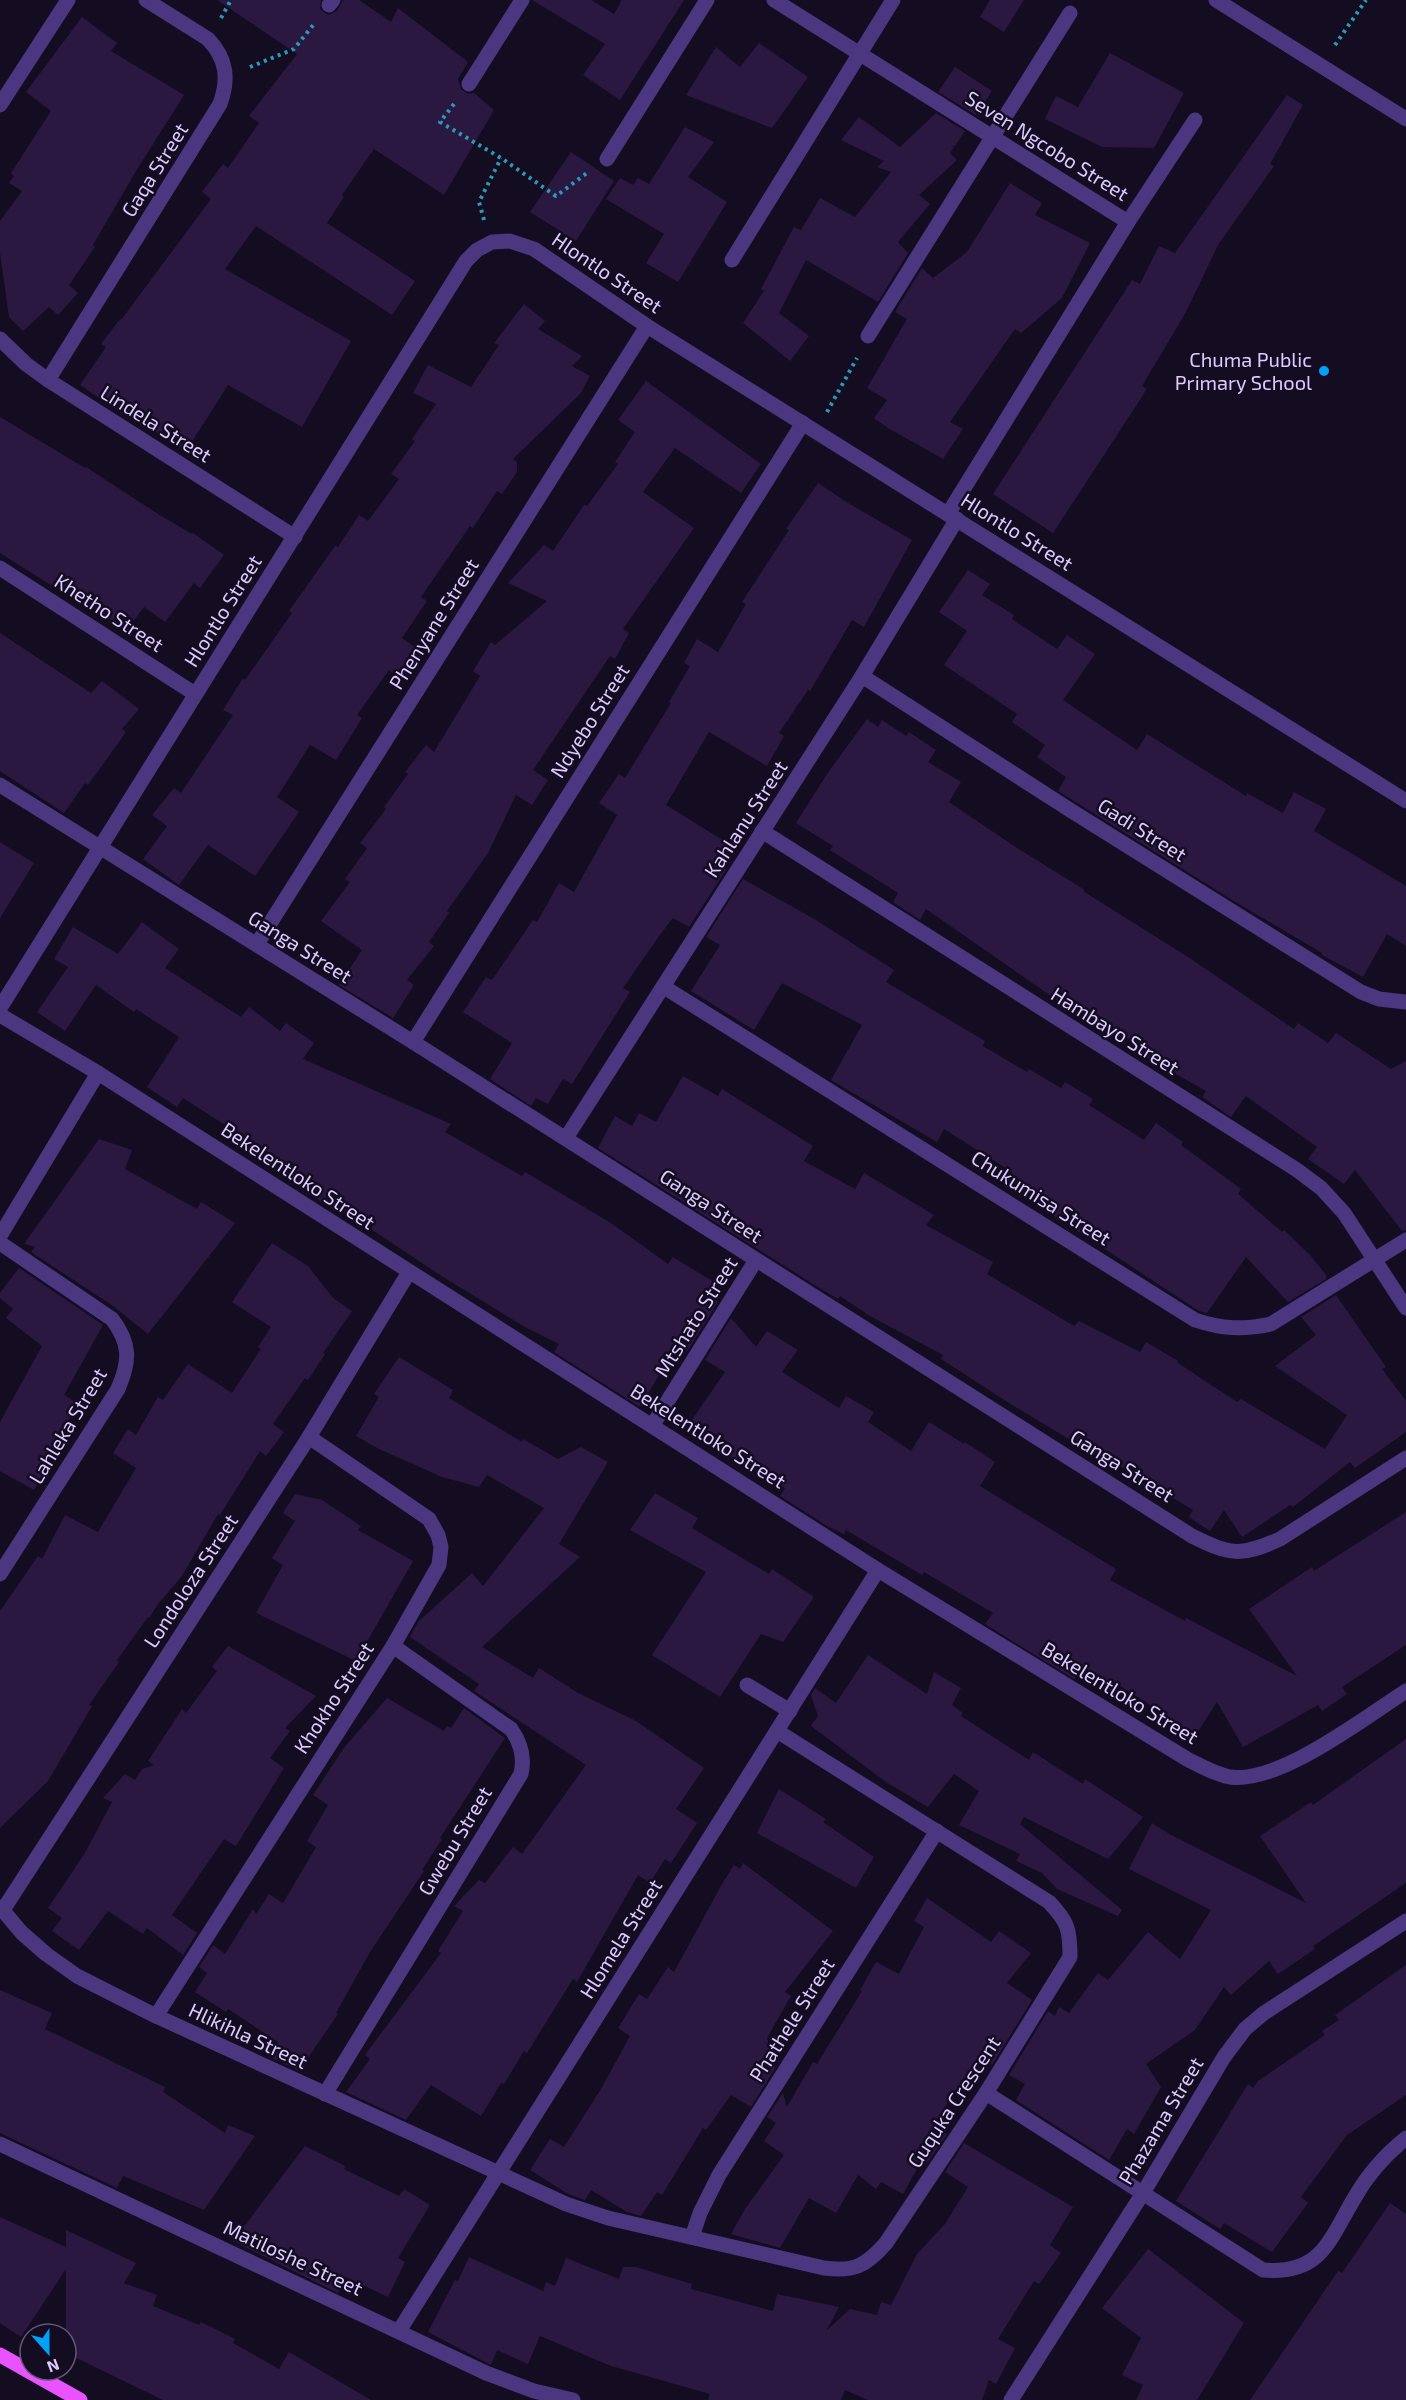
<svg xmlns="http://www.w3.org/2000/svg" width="1406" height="2400" font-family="'Exo 2',sans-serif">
<rect width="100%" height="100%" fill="#140c20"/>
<!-- building -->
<g fill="#2a1841">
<path d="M217,0h104l-1,9 8,6 9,-4 6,-11h16l32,22 7,-14 70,54 -10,17 3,10 7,5 6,-1 20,17 -50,85 -70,-46 -32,46 2,2 -17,26 88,58 -23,34 -136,-89 -31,43 126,72 -49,86 -74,-42 -42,66 -54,-34 -2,2 -50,-34 26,-38 -5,-3 19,-25 1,1 90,-121 -9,-7 21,-28 5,4 31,-45 -10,-7 48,-62z"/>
<path d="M532,0h59l23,14 8,-14h62l-64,100 -37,-25 22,-31z"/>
<path d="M990,0h34l-20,32 -24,-15z"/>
<path d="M82,17l35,26 -6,8 73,44 -48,76 -43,74 2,2 -26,38 9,8 -20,22 -9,-8 -26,24 -14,-14 -9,-64v-32l22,-30 -13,-8 5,-7 -3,-3 40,-62 -25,-19z"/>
<path d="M759,43l49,34 -36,51 -86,-33 30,-48 24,20z"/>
<path d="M1110,53l74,40 -30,55 -52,-1 -57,-28 11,-23 22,11z"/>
<path d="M955,67l37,24 -16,24 -38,-23z"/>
<path d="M1287,95l16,10 -33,59 4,2 -56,79 -32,67 -44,74 5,3 -94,144 -60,-39 139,-214 8,4 19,-38 16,7z"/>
<path d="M936,113l29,18 -10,15h-3l2,1 -4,6 7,7 -38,35 11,9 -32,38 10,11 -30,49 -72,-42 -27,53 30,23 -19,25 -47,-38 21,-32 -3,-2 33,-62 7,3 19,-32 35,19 36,-45 -14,-5 7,-6 -43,-21 18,-23 41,30z"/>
<path d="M685,127l29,15 -26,35 39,25 -49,80 -32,-19 18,-29 -58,-35 14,-21 13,7 5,-7 11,6z"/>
<path d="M571,152l43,29 -38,60 -46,-29z"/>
<path d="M1010,183l32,20 -7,12 55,28 -28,55 -41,35 -6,-4 -65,93 13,7 -20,30 -55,-31 -14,-10 13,-18 -20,-12 40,-69 -12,-7 27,-44 11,10 34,-26z"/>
<path d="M524,304l21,17 -7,8 44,27 -10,10 18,10 -9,17 -68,66 4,3v10l-15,22 -5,-3 -24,37 -3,-2 -49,71 6,4 -25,37 14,10 -20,28 -7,-6 -32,45 5,3 -26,42 -26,-15 -33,52 22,15 -44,64 -47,-31 -29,40 -36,-26 24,-33 -15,-11 22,-27 7,5 52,-78 -10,-5 20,-32 2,2 47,-67 -3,-2 46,-65 3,1 21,-32 9,6 31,-42 -8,-5 24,-33 -3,-2 24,-35 -23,-11 15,-28 43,22 28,-42 -5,-2z"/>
<path d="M646,381l115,83 -20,29 -66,-45 -32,44 51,36 -71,101 6,4 -14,26 -5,-3 -77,114 15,10 -16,25 -16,-10 -28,58 -41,58 2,2 -20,29 5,4 -27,34 7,5 -21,33 -54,-33 23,-35 -41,-29 29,-39 -5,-3 22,-31 -7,-5 26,-34 -2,-2 24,-33 -3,-2 21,-27 8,7 46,-76 -7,-5 18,-29 4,3 52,-44 -39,-18 36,-38 9,6 31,-46 3,1 31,-42 -3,-2 20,-30 -17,-12z"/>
<path d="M0,417l85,51 1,-1 72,47 34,20 1,-1 31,22 -24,33 -6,-5 -29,39 -21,-15 -18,24 -65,-48 -4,6 -57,-36z"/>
<path d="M818,483l30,20 64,37 -48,87 -12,-7 -42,71 -2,-1 -29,43 5,3 -17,30 -58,-34 -43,73 63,39 -12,20 9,6 -37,57 -16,-9 -14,18 -36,52 7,4 -58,92 -9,-5 -15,25 -12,-6 -5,8 -41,-27 22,-36 -49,-31 23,-35 6,3 41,-60 4,2 22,-39 15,9 43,-77 -18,-12 20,-29 6,4 46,-75 -2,-1 21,-36 -6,-3 13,-24 21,13 28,-48 -4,-2 47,-72 -3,-1z"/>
<path d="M968,570l22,14 -8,11 32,20 -2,4 45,30 10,-14 28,19 -32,46 74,50 10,-16 99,62 1,-3 36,20 11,-21 32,17 -12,22 92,55v60l-19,-12 -24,43 -41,-22v-2l-93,-55 -171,-107 8,-14 -29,-20 8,-12 -33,-23 5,-8 -73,-49 23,-34 -28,-19z"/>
<path d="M0,633l91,60 11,-12 37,28 -17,20 4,3 -38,53 -3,-2 -21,30 -64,-42z"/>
<path d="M867,719l11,8 4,-7 24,16 3,-4 27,18 -8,12 33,20 -12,20 68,46 68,42 -2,1 105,66 106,72 4,-6 30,20 8,-10 55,36 15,-8v169l-4,1 -47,-61 -11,14 -36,-25 9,-12 -71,-51 -15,21 -29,-20 4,-6 -76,-43 4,-6 -73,-39 -135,-94 -6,11 -27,-18 5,-9 -68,-43 3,-4 -37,-23 31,-49z"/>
<path d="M0,842l34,21 -34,55z"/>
<path d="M743,879l73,41 78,50 -8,12 99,59 -2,5 44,26 2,-3 32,19 4,-6 28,17 -4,6 55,35 12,-17 27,19 -2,3 60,44 -3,5 44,38 2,-2 26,25 16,20v4l-38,23 -42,-45 -39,56 -8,-2 -132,-87 -63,-38 8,-14 -68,-43 -7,13 -106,-62 31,-55 -80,-42 -28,47 -63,-39 29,-46 -14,-8z"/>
<path d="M142,922l37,27 -14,19 76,49 8,-10 31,24 6,-8 28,20 -11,16 148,65 -6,8 77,44 3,-4 86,51 57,41 5,-7 44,27 -6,9 7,9 -30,48 -10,-7 -38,64 -86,-55 5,-8 -34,-17 -82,-50 -72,-48 2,-3 -48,-22 -45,-30 5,-8 -31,-18 2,-3 -73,-47 -6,9 -30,-20 32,-50 -43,-28 -2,3 -38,-27 -31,46 -28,-19 31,-45 -14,-8 19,-32 45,27z"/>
<path d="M683,1076l35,20 4,-7 91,57 -9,15 51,28 9,-16 70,42 -8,10 67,37 -6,12 87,52 5,-5 61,31 6,-10 32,19v2l59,39 4,-3 84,50 22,-34 -72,-49 41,-31 -15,-18 35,-22 50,72 -4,2 24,32v31l-51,36 -5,-6 -57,45 -3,-2 -48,32 -18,-27 -14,21 -21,-14 4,-7 -83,-50 -2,3 -26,-16 -73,-44 -68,-44 2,-4 -73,-39 -30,-20 -2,3 -17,-10 -223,-141 17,-32 17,10 7,-13 17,9z"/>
<path d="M99,1139l33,11 -7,19 72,40 4,-7 34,21 -87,111 -35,-28 -82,-54 4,-5 -11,-3z"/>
<path d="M272,1243l36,23 25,32 19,13 -29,42 2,1 -17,26 -3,-2 -32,46 11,8 -18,24 -6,-5 -40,64 -2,-1 -36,62 -24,28 -9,14 -1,-1 -31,43 2,2 -30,43 3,1 -44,75 -48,47v-217l38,-55 4,3 23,-44 33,17 38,-64 -23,-15 15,-24 8,6 22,-38 5,3 25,-36 44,29 29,-44 -3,-2 13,-20 -39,-25z"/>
<path d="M19,1268l84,57 -39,70 15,9 -13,20 5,3 -37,63 -34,-19v-49l42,-76 -36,-28 7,-9 -13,-11v-5z"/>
<path d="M731,1318l25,29 11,-16 31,19 -16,22 57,36 7,-12 28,16 -6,10 43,29 18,-29 35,22 1,-2 30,20 -15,24 136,83 -6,11 75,41 1,-3 111,58 -48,-67 63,-42 2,4 92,-59v133l-64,42 5,7 -25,17 -4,-6 -75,42 -26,-45 -24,37 -24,-15 3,-5 -50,-32 -42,-18 -6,10 -89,-55 8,-11 -69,-41 -2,3 -76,-45 -2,4 -17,-8 -47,-30 5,-8 -65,-38 5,-10 -34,-19 34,-49 -20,-12z"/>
<path d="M399,1357l54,33 -4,8 73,44 1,-3 35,20 23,-12 27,15 -49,82 21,13 -98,90 51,31 6,-10 39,25 58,28 68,47 -28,41 21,14 -26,40 -6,-4 -15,24 -12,-8 -61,107 -4,-3 -46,74 -3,-2 -20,33 -3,-1 -20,33 -50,-31 -25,35 -60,-28 24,-33 -5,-4 76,-102 -3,-2 25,-40 -9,-5 25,-26 6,3 28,-36 9,7 64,-89 -112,-74 5,-7 -69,-47 8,-15 54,-49 11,13 61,-78 -57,-33 -8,12 -37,-10 -63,-28 -23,-13 23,-39 -5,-3z"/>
<path d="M655,1493l43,25 -6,10 77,46 3,-5 42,28 -31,45 -22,-8 -41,63 -68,-42 54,-83 -76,-42z"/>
<path d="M295,1494l27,6 39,26 -3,4 55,31 -57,100 -100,-48 27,-48 -11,-7 23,-37 -12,-8z"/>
<path d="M228,1646l88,50 -31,32 5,3 -20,27 14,10 -48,78 -12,-7 -52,76 25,18 -14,22 -36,-27 -4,6 -35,-23 -29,39 -27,-19 10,-13 -14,-10 37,-55 27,-51 -9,-4 22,-24 10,6 7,-11 12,-4 -6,-4 34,-52 4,4 31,-42 -5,-4z"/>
<path d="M868,1655l59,39 7,-22 27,16 -9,17 11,8 -2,3 68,44 4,-8 50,32 2,-5 58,38 -35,42 -84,-42 -4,7 102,86 -4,6 -61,-27 -15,-16 -26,-12 4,-7 -61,-29 20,-34 -25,-17 -26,33 -42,-25 -75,-56 7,-10 -7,-21 4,-7 21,15z"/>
<path d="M387,1698l57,33 3,-5 4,2 13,-20 41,30 -65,100 2,1 -20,31 2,1 -54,81 -34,61 2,1 -39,57 -31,-15 10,-14 -50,-33 -2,3 -31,-20 12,-19 -8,-6 14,-22 12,9 28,-45 3,5 13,-20 14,9 33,-56 -9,-6 21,-36 -15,-10 30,-46z"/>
<path d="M1406,1739v144l-93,63 2,3 -37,25 -9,-13 -38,34 -7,-8 -29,43 -49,34 15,23 -27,47 -7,-5 -18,31 -93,-60 9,-16 -16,-9 39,-64 7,5 4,-9 10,6 29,-40 10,7 40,-48 32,27 31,-49 -82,-41 23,-46 19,12 135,68 -46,-67 51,-34 2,3z"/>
<path d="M779,1789l47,30 -3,3 51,35 -18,31 -99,-55z"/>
<path d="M743,1863l90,68 -48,61 6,4 -24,42 8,30 -24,39 -20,-12 -25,35 -3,-2 -41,67 -5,-3 -16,24 -14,-4 -36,-22 -6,10 -17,-6 -38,-24 20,-31 14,8 37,-58 29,-53 -12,-8 21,-34 8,5 21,-32 6,5 48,-88 12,-19 6,4z"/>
<path d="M927,1898l64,44 8,-11 32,22 -24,30 25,17 -40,65 -14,-8 -46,70 15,7 -19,28 -5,-4 -20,36 -22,-12 -5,7 -18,-14 -22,38 -27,-15 -29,50 -49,-14 14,-25 39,-54 -20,-14 12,-18 -9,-6 16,-24 4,14 26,-45 4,2 45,-73 -2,-1 16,-28 23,12 25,-47 -10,-6z"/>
<path d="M1406,1965v130l-59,40 -46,62 7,6 -36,49 -48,-29 -4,6 -44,-28 72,-117 5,4 5,-7 67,-46 -3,-4 17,-11 -4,-5z"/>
<path d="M0,1990l52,23 -7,16 120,58 -2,5 62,41 3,-8 27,11 -51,74 -81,-34 -6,12 -117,-55z"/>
<path d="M964,2143l109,64 -23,38 11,8 -22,31 -5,-3 -36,58 17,9 -19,36 -7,-4 -7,20h-114l-23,-10 -4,10h-133l2,-6 -99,-28 -71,-30 -12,28 -31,-14 -6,15 -63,-33 27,-52 3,1 11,-24 74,34 3,-9 9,4 11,-28 53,21 4,-12h13l56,17 -1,5 82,22 4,-17 62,13 -13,24 24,-22 27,6 4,-13 10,3 26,-51 28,-30 23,-37 -23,-15z"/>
<path d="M305,2146l40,20 -1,3 55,27 5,-7 26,16 -32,53 7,4 -17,35 -42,-20 -8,16 -105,-52z"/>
<path d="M1390,2203l16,11v186h-156l88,-129 4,2z"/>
<path d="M0,2217l66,30v-17l70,33 -12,20 33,12 -4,11 46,19 2,-3 34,17 -2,4 46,26 10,-17 82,48h-208l-97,-47v-84l-45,68 -21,-14z"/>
<path d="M1148,2249l96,74 -47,77h-61l7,-15 -21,-10 19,-37 -39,-30z"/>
</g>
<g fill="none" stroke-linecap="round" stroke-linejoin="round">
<!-- path -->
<g stroke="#2a9bb4" stroke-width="4" stroke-dasharray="3 4.5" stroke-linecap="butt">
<path d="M221,18l10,-18"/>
<path d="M1335,45l31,-45"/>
<path d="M250,67l44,-18 20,-25"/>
<path d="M454,104l-14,18 61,36 55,38 31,-23"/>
<path d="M484,220l-5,-18 22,-44"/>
<path d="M827,412l30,-54"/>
</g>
<!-- minor -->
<g stroke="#4b3680" stroke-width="15">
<path d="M774,0l354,222"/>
<path d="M1216,0l190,119"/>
<path d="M329,5l4,-5"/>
<path d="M469,84l53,-84"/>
<path d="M0,105l68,-105"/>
<path d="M607,159l100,-159"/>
<path d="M732,260l161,-260"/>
<path d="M868,336l202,-323"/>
<path d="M0,339l26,25 22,16 247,157"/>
<path d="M48,380l172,-276c9,-25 7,-45 -12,-65l-62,-39"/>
<path d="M948,514l180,-292 67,-102"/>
<path d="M0,568l195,126"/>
<path d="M862,676l208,134 291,182 18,7 27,3"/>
<path d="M0,785l413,257 779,494c38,19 49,21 88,3l126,-81"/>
<path d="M762,831l535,339 24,18 23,25 62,95"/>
<path d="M257,944l390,-618"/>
<path d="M664,987l531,333c27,9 48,10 76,4l135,-84"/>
<path d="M0,1008l466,-747 11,-11 15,-8 18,-1 24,8 113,77 759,475"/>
<path d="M0,1015l98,58 780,497 309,189c14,7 27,15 43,18 49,7 134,-59 176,-86"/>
<path d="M413,1042l390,-619"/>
<path d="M566,1138l296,-462 95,-157"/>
<path d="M0,1236l98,-163"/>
<path d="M0,1243l112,76c19,25 18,42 6,70l-118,185"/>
<path d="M652,1426l104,-166"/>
<path d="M747,1685l43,26"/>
<path d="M0,1907l22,26 24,21 31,22 79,40 410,188 42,14 216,50c30,4 42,-2 62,-25l100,-150 84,-136c0,-28 -2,-35 -21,-55l-272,-171"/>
<path d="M3,1910l306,-473 100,-165"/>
<path d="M156,2016l237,-370 46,-81 2,-18 -3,-12 -9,-16 -120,-82"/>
<path d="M986,2093l277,177c59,5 66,-30 92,-73 13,-23 30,-42 51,-59"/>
<path d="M325,2094l196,-320c4,-17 0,-31 -10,-45l-118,-83"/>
<path d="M0,2144l486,229 48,18 39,9"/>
<path d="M692,2237l8,-24 19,-38 218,-344"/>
<path d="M399,2331l479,-761"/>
<path d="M1011,2400l132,-207 81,-136 21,-28 19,-16 142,-92"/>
</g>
<!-- major -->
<path stroke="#e952ff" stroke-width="15" d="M0,2355l80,45"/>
</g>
<!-- markers -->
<circle fill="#00a1f6" stroke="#140c20" stroke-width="2" cx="1324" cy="371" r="6"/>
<g text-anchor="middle" stroke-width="5" stroke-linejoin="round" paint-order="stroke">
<!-- street labels -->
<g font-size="20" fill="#decbff" stroke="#140c20">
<text transform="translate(1047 146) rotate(32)" y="7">Seven Ngcobo Street</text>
<text transform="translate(155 170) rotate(-58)" y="7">Gaqa Street</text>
<text transform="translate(607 273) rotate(34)" y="7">Hlontlo Street</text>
<text transform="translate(156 424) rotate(32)" y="7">Lindela Street</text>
<text transform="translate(1017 532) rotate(32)" y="7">Hlontlo Street</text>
<text transform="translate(223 611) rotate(-58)" y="7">Hlontlo Street</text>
<text transform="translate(109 613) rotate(33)" y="7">Khetho Street</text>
<text transform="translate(434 624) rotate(-58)" y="7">Phenyane Street</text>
<text transform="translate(590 721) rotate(-58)" y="7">Ndyebo Street</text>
<text transform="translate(746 819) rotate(-57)" y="7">Kahlanu Street</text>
<text transform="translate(1142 830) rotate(32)" y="7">Gadi Street</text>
<text transform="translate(300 947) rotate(32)" y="7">Ganga Street</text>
<text transform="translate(1115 1031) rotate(32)" y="7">Hambayo Street</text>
<text transform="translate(298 1176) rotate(33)" y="7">Bekelentloko Street</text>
<text transform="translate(1041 1198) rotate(32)" y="7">Chukumisa Street</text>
<text transform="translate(711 1206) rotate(33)" y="7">Ganga Street</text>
<text transform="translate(696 1317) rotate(-58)" y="7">Mtshato Street</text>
<text transform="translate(68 1426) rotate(-59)" y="7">Lahleka Street</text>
<text transform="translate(708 1436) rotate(32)" y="7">Bekelentloko Street</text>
<text transform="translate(1122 1466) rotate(32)" y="7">Ganga Street</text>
<text transform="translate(191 1581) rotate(-57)" y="7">Londoloza Street</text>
<text transform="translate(1120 1693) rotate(31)" y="7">Bekelentloko Street</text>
<text transform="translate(334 1698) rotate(-57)" y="7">Khokho Street</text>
<text transform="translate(455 1841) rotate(-59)" y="7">Gwebu Street</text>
<text transform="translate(621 1939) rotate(-58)" y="7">Hlomela Street</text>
<text transform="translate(792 2020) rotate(-58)" y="7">Phathele Street</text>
<text transform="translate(248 2036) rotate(25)" y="7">Hlikihla Street</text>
<text transform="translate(954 2102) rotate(-57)" y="7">Guquka Crescent</text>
<text transform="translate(1161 2121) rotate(-59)" y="7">Phazama Street</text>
<text transform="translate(293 2258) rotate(25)" y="7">Matiloshe Street</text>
</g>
<!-- poi labels -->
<g font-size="20" fill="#decbff" stroke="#140c20" text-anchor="end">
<text x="1312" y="367">Chuma Public<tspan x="1312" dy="23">Primary School</tspan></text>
</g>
</g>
<!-- north arrow -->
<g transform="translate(48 2352) rotate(159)"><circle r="28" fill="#140c20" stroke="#655879" stroke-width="1.5"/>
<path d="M0-4.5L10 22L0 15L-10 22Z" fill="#00a1f6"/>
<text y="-9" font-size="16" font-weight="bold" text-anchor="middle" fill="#decbff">N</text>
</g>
</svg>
